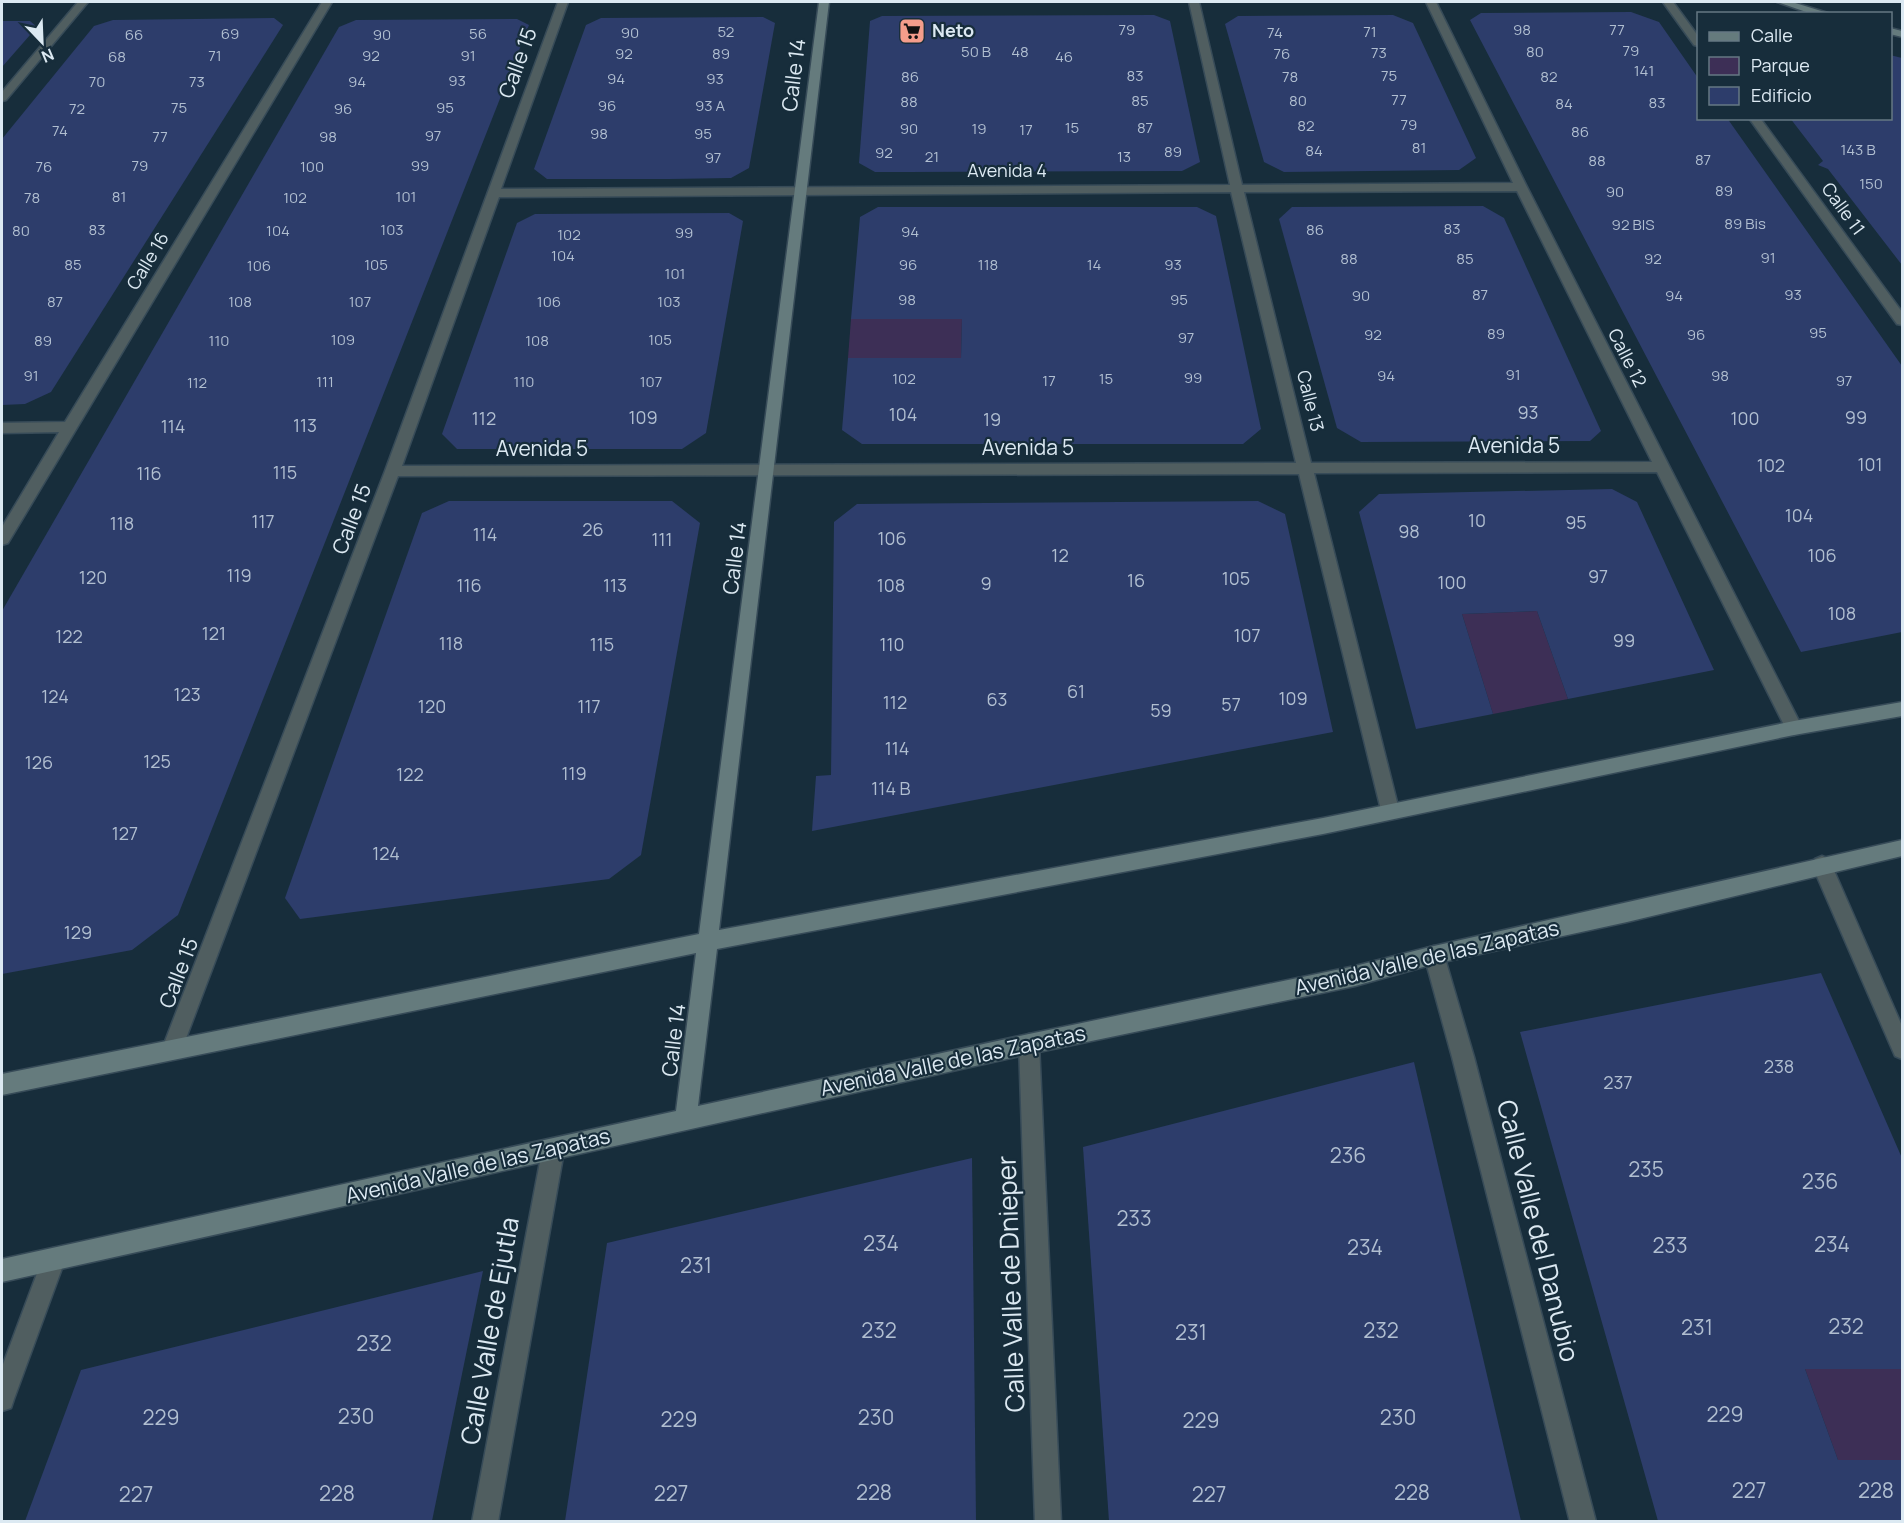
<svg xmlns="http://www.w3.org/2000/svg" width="1904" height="1523" font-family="Manrope,sans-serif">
<rect width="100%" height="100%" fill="#172d3b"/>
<!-- green -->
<g fill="#3d2f56">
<path d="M851,319h111l-1,39h-113z"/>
<path d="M1537,611l31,88 -75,15 -31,-100z"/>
<path d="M1805,1369h97v91h-64z"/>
</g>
<!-- building -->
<g fill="#2d3d6b">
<path d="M1631,12l28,10 39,56v40h29l175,248v266l-101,20 -331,-632 11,-7z"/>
<path d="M1154,15l16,6 30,141 -18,9 -275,1h-32l-16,-9 11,-142 12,-5z"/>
<path d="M1393,15l20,8 63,135 -17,12 -175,2 -20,-10 -39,-138 13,-8z"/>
<path d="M763,17l12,6 -26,145 -18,10 -61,1h-123l-13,-10 52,-144 15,-7z"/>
<path d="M274,18l9,7 -232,367 -26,12 -23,1v-266l92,-113 19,-6z"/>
<path d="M517,19l12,6 -351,890 -46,35 -130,24v-363l337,-584 17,-7z"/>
<path d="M2,21h28l7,6 -35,40z"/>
<path d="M1890,55l12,3v207l-74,-96 -10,-4 5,-4 -33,-43h100z"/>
<path d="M1483,206l21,12 97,213 -11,10 -229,1 -24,-14 -58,-209 13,-12z"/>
<path d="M878,207h319l19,9 45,213 -18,15h-381l-20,-14 6,-72h113l1,-39h-111l9,-102z"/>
<path d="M729,213l14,8 -37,212 -24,16h-225l-15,-15 75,-211 18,-9z"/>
<path d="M1612,489l25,13 77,168 -146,29 -31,-88 -75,3 31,100 -77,15 -57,-217 20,-18z"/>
<path d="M449,501h223l28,22 -59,332 -32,24 -309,40 -15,-21 137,-385z"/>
<path d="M1258,501l27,13 48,218 -521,99 4,-55 15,-1 3,-253 23,-18z"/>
<path d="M1821,973l81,185v211h-97l33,91h64v61h-244l-138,-489z"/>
<path d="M1414,1062l107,459h-412l-26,-374z"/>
<path d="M972,1158l4,363h-411l42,-278z"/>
<path d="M483,1271l-51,250h-407l56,-151z"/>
</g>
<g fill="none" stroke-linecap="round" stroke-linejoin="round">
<defs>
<g id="street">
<path d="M78,2h10l-82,98 -4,1v-9z"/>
<path d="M322,2h10l-324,541 -6,2v-18l57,-95 -57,1v-10l63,-1z"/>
<path d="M558,2h10l-67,187 729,-4 -41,-183h10l43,183 271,-2 -87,-181h10l91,185 273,536 3,5 -3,5 -6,2 -6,-2 -131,-261 -343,1 85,337 -2,6 -7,2 -7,-2 -2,-6 -82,-336 -901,2 -216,573 -3,7 -7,3 -7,-3 -3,-7 223,-578zM1517,191l135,271 -341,1 -67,-271zM1231,192l65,271 -894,3 97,-269z"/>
<path d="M1663,2h10l25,34v10l-4,-1z"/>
<path d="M1749,118h11l142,194v13l-5,-1z"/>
<path d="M1822,856l7,3 73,167v33l-7,-3 -83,-191 3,-6z"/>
<path d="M1434,946l7,2 3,7 30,102 122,465h-26l-118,-465 -28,-102 3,-7z"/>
<path d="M1029,1034l7,3 3,7 22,478h-26l-16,-478 3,-7z"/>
<path d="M553,1140l8,3 3,8 -66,371h-26l70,-371 3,-8z"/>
<path d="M53,1248l8,4 4,8 -51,139 -3,9 -9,3v-44l43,-115z"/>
</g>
<g id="secondary">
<path d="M819,2h10l-110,928 604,-112 471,-97 108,-19v14l-108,19 -471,99 -606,115 -19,157 331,-72 326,-68 79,-20 468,-106v16l-275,66 -193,42 -79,22 -326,68 -1027,228v-23l674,-148 20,-158 -694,142v-21l697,-140z"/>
<path d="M1777,2h15l39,12h-19z"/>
<path d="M1890,28l12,3v6l-12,-3z"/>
</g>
</defs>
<!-- street casing -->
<use href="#street" stroke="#374b58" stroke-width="3"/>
<!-- secondary casing -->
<use href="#secondary" stroke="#374b58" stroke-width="3"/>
<!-- street -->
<use href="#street" fill="#505e60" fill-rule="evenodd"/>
<!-- secondary -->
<use href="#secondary" fill="#657b7d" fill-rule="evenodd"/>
</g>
<!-- icons -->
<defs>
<symbol id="supermarket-square" viewBox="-11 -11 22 22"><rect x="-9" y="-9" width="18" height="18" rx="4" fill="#f49d8b" stroke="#172d3b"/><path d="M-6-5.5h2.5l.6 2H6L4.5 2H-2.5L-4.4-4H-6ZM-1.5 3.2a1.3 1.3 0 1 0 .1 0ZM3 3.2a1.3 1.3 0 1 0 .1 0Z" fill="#111"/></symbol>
</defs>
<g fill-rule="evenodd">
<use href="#supermarket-square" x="897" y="16" width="30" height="30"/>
</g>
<g text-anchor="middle" stroke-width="4.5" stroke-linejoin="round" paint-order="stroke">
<!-- far-number labels -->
<g font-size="15" fill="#b0bed0">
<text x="1127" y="35">79</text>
<text x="1522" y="35">98</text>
<text x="1617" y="35">77</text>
<text x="726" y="37">52</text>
<text x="1370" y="37">71</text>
<text x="630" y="38">90</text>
<text x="1275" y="38">74</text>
<text x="230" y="39">69</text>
<text x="478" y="39">56</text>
<text x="134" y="40">66</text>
<text x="382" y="40">90</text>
<text x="1631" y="56">79</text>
<text x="976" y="57">50 B</text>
<text x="1020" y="57">48</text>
<text x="1535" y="57">80</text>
<text x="1379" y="58">73</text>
<text x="624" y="59">92</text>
<text x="721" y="59">89</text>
<text x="1282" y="59">76</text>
<text x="215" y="61">71</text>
<text x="371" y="61">92</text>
<text x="468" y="61">91</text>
<text x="117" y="62">68</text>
<text x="1064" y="62">46</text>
<text x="1644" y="76">141</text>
<text x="1135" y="81">83</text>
<text x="1389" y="81">75</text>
<text x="910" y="82">86</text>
<text x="1290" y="82">78</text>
<text x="1549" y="82">82</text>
<text x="616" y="84">94</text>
<text x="715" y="84">93</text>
<text x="457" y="86">93</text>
<text x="97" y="87">70</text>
<text x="197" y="87">73</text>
<text x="357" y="87">94</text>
<text x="1399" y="105">77</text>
<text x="1140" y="106">85</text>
<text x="1298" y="106">80</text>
<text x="909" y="107">88</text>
<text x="1657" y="108">83</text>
<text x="1564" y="109">84</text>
<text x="607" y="111">96</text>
<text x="710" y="111">93 A</text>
<text x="179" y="113">75</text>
<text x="445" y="113">95</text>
<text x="77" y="114">72</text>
<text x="343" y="114">96</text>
<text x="1409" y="130">79</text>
<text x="1306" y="131">82</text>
<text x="1072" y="133">15</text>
<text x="1145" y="133">87</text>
<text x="909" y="134">90</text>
<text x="979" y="134">19</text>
<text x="1026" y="135">17</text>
<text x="60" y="136">74</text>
<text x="1580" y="137">86</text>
<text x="599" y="139">98</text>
<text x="703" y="139">95</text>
<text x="433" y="141">97</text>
<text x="160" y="142">77</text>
<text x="328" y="142">98</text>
<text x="1419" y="153">81</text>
<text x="1858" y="155">143 B</text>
<text x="1314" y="156">84</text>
<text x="1173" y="157">89</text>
<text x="884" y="158">92</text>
<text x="932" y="162">21</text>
<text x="1124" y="162">13</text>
<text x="713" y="163">97</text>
<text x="1703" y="165">87</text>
<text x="1597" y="166">88</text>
<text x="140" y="171">79</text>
<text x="420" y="171">99</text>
<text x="44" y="172">76</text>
<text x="312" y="172">100</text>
<text x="1871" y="189">150</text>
<text x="1724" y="196">89</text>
<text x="1615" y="197">90</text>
<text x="119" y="202">81</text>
<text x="406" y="202">101</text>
<text x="32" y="203">78</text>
<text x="295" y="203">102</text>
<text x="1745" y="229">89 Bis</text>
<text x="1633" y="230">92 BIS</text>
<text x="1452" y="234">83</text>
<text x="97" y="235">83</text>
<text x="392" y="235">103</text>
<text x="1315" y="235">86</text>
<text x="21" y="236">80</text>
<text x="278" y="236">104</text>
<text x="910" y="237">94</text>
<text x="684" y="238">99</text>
<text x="569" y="240">102</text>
<text x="563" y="261">104</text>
<text x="1768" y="263">91</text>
<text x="1349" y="264">88</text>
<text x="1465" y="264">85</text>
<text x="1653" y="264">92</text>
<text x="73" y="270">85</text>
<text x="376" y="270">105</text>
<text x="908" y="270">96</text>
<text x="988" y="270">118</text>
<text x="1094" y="270">14</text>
<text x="1173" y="270">93</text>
<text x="259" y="271">106</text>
<text x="675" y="279">101</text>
<text x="1480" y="300">87</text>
<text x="1793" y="300">93</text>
<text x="1361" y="301">90</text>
<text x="1674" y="301">94</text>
<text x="907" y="305">98</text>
<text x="1179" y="305">95</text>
<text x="55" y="307">87</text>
<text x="240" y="307">108</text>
<text x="360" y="307">107</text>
<text x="549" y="307">106</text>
<text x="669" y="307">103</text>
<text x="1818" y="338">95</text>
<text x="1496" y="339">89</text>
<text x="1373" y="340">92</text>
<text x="1696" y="340">96</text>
<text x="1186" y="343">97</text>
<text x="343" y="345">109</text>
<text x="660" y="345">105</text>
<text x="43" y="346">89</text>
<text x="219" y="346">110</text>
<text x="537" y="346">108</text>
<text x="1513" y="380">91</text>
<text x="31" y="381">91</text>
<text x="1386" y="381">94</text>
<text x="1720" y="381">98</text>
<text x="1193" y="383">99</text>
<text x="904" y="384">102</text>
<text x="1106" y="384">15</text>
<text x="1049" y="386">17</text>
<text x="1844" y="386">97</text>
<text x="325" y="387">111</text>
<text x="524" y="387">110</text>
<text x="651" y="387">107</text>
<text x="197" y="388">112</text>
</g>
<!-- far-poi labels -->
<g font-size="18" font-weight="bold" fill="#dce9f2" stroke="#172d3b" text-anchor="start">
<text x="932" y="37">Neto</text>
</g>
<!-- far-street labels -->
<g font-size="18" fill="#dce9f2" stroke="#172d3b">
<text x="1007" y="177">Avenida 4</text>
<text transform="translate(1843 209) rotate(54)" y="6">Calle 11</text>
<text transform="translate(148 261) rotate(-59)" y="6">Calle 16</text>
<text transform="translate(1627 358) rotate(63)" y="6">Calle 12</text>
<text transform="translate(1310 401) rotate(76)" y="6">Calle 13</text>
</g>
<!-- number labels -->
<g font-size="18" fill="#b0bed0">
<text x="1528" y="419">93</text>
<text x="903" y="421">104</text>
<text x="643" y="424">109</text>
<text x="1856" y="424">99</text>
<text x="484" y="425">112</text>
<text x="1745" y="425">100</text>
<text x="992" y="426">19</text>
<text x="305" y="432">113</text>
<text x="173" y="433">114</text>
<text x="1870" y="471">101</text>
<text x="1771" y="472">102</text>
<text x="285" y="479">115</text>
<text x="149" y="480">116</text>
<text x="1799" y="522">104</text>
<text x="1477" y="527">10</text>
<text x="263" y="528">117</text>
<text x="1576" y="529">95</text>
<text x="122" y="530">118</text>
<text x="593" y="536">26</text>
<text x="1409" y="538">98</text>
<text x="485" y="541">114</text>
<text x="892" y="545">106</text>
<text x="662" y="546">111</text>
<text x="1060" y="562">12</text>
<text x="1822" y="562">106</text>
<text x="239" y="582">119</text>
<text x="1598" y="583">97</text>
<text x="93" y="584">120</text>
<text x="1236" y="585">105</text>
<text x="1136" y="587">16</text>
<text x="1452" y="589">100</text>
<text x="986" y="590">9</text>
<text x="469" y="592">116</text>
<text x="615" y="592">113</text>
<text x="891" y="592">108</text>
<text x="1842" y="620">108</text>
<text x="214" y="640">121</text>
<text x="1247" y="642">107</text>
<text x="69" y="643">122</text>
<text x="1624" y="647">99</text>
<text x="451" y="650">118</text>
<text x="602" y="651">115</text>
<text x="892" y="651">110</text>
<text x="1076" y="698">61</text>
<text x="187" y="701">123</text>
<text x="55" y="703">124</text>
<text x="1293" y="705">109</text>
<text x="997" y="706">63</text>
<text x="895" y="709">112</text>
<text x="1231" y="711">57</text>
<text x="432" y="713">120</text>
<text x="589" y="713">117</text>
<text x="1161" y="717">59</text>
<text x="897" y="755">114</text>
<text x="157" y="768">125</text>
<text x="39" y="769">126</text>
<text x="574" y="780">119</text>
<text x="410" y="781">122</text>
<text x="891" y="795">114 B</text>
<text x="125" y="840">127</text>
<text x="386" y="860">124</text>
<text x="78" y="939">129</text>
<text x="1779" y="1073">238</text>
<text x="1618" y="1089">237</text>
</g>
<!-- street labels -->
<g font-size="21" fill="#dce9f2" stroke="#172d3b">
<text transform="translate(518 63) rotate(-70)" y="7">Calle 15</text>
<text transform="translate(794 75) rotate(-83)" y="7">Calle 14</text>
<text x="1514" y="453">Avenida 5</text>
<text x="1028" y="455">Avenida 5</text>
<text x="542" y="456">Avenida 5</text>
<text transform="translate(352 519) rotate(-69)" y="7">Calle 15</text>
<text transform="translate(735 558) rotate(-83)" y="7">Calle 14</text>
<text transform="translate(1427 958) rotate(-13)" y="7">Avenida Valle de las Zapatas</text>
<text transform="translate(179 973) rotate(-69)" y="7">Calle 15</text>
<text transform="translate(674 1040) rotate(-83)" y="7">Calle 14</text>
<text transform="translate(953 1061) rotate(-12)" y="7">Avenida Valle de las Zapatas</text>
<text transform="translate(478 1166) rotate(-13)" y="7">Avenida Valle de las Zapatas</text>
</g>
<!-- near-number labels -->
<g font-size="21" fill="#b0bed0">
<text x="1348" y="1163">236</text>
<text x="1646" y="1177">235</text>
<text x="1820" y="1189">236</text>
<text x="1134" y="1226">233</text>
<text x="881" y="1251">234</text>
<text x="1832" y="1252">234</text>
<text x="1670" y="1253">233</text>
<text x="1365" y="1255">234</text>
<text x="696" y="1273">231</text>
<text x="1846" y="1334">232</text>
<text x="1697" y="1335">231</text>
<text x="879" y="1338">232</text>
<text x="1381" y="1338">232</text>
<text x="1191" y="1340">231</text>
<text x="374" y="1351">232</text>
<text x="1725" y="1422">229</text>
<text x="356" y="1424">230</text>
<text x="161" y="1425">229</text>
<text x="876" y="1425">230</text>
<text x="1398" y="1425">230</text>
<text x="679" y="1427">229</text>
<text x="1201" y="1428">229</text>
<text x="1749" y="1498">227</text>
<text x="1876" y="1498">228</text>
<text x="874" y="1500">228</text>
<text x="1412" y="1500">228</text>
<text x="337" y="1501">228</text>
<text x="671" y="1501">227</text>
<text x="136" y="1502">227</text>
<text x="1209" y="1502">227</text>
</g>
<!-- near-street labels -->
<g font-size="26" fill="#dce9f2" stroke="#172d3b">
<text transform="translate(1538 1231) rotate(76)" y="9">Calle Valle del Danubio</text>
<text transform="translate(1011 1284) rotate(-92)" y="9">Calle Valle de Dnieper</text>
<text transform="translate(490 1331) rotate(-80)" y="9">Calle Valle de Ejutla</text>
</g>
</g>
<!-- border -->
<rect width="1904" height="1523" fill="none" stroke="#dce9f2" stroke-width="6"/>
<!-- legend -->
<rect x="1697" y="12" width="195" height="108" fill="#172d3b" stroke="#667884" stroke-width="1.5"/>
<rect x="1709" y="32" width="30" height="9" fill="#657b7d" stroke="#667884" stroke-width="1.5"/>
<text x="1751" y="42" font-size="18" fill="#dce9f2">Calle</text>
<rect x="1709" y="57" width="30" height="18" fill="#3d2f56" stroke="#667884" stroke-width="1.5"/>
<text x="1751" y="72" font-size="18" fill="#dce9f2">Parque</text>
<rect x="1709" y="87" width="30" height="18" fill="#2d3d6b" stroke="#667884" stroke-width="1.5"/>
<text x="1751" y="102" font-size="18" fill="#dce9f2">Edificio</text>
<!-- north arrow -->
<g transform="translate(42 42) rotate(157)" stroke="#172d3b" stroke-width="4.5" paint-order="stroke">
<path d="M0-4.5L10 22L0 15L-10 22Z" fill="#dce9f2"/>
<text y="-9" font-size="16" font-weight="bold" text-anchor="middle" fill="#dce9f2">N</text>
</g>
</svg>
